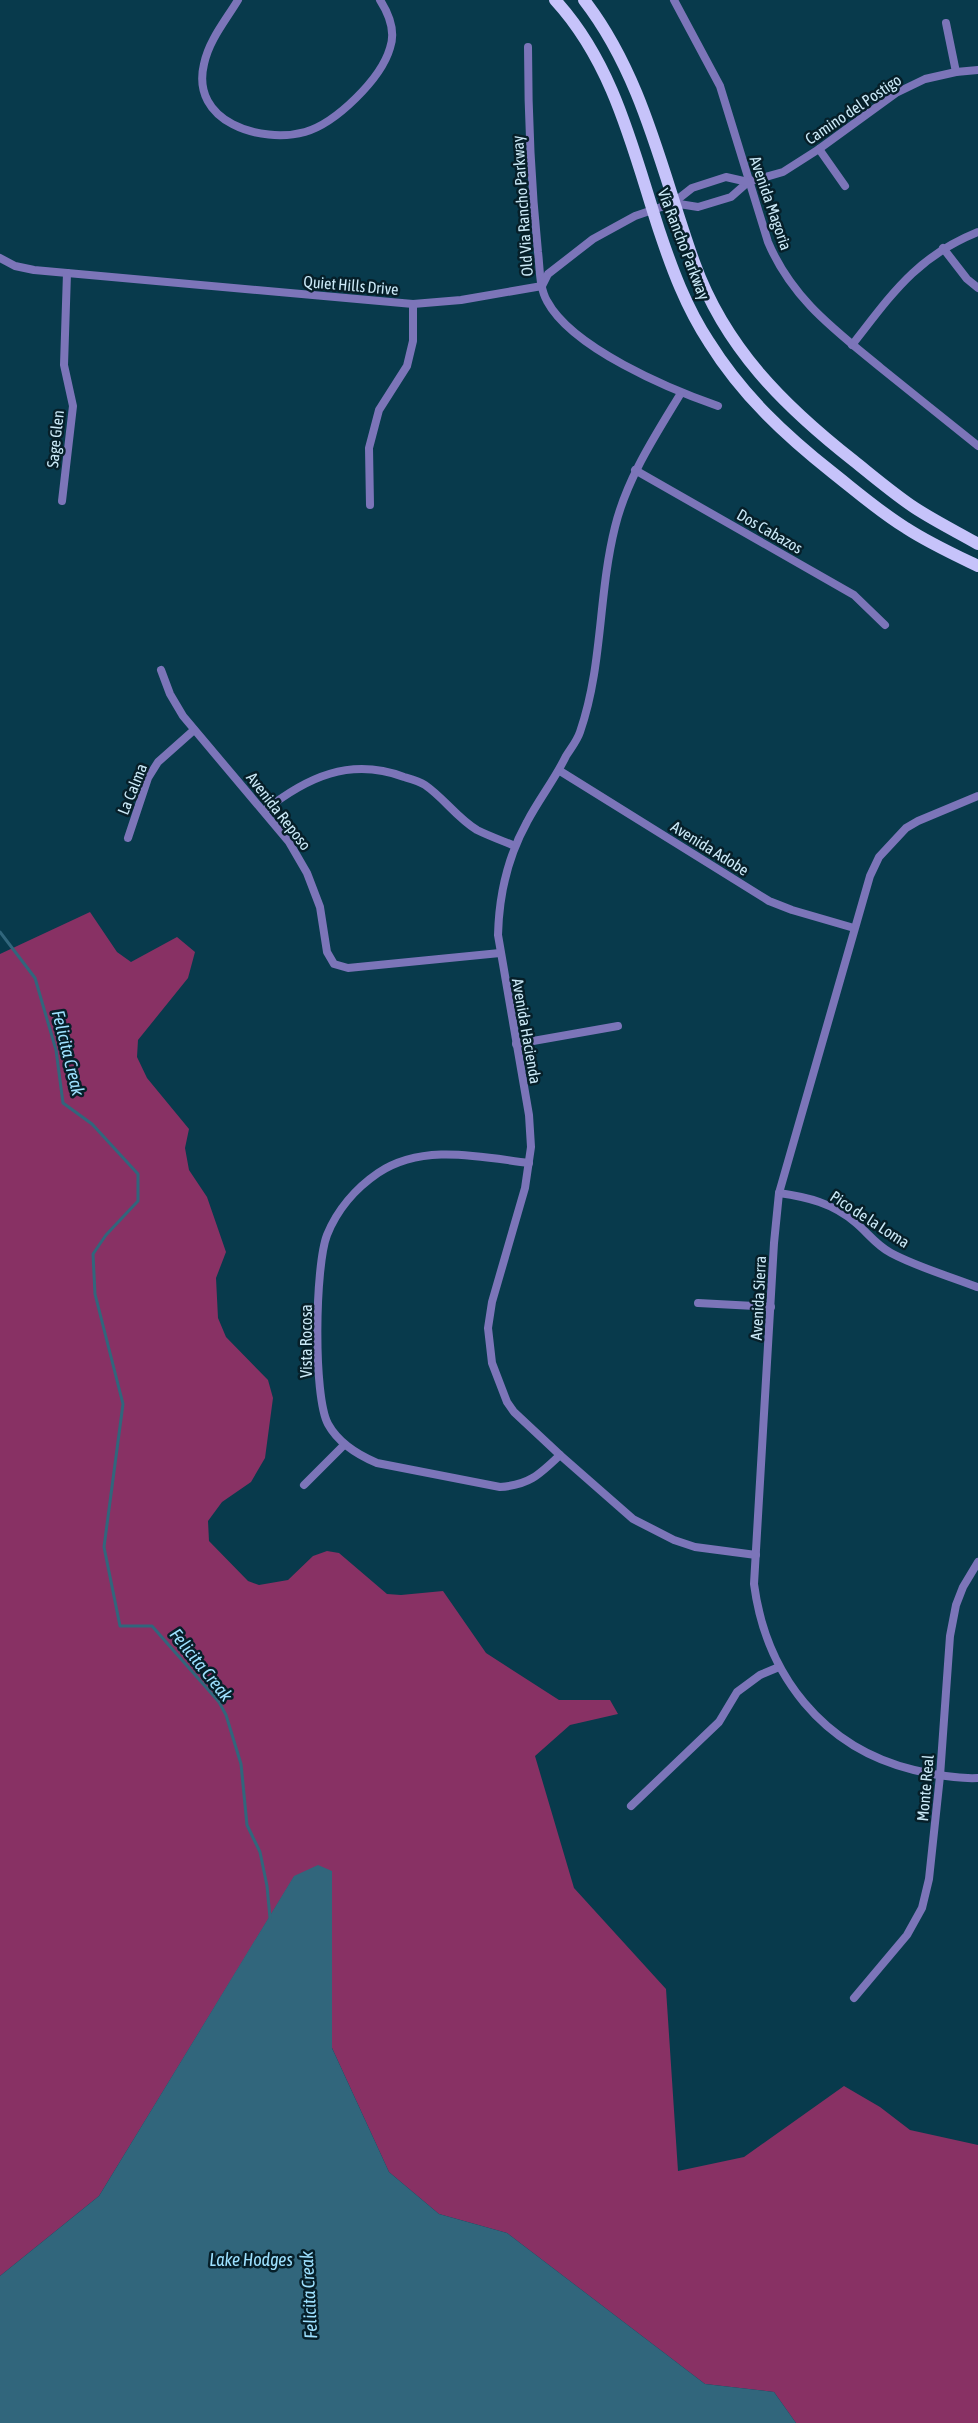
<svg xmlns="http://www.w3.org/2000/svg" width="978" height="2423" font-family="'Asap Condensed',sans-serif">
<rect width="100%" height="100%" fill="#083a4c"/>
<!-- green -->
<path fill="#883164" d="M90,912l27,40 14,10 46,-25 18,15 -7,26 -50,62 -1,17 10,21 42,51 -4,19 4,22 18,27 19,55 -10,26 2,40 8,19 42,43 5,18 -8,60 -14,24 -29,20 -14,19 1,20 39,40 11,4 29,-5 25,-24 14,-5 12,2 48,41 14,1 42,-4 43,62 73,47h51l8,14 -48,11 -35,31 39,132 92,101 12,182 66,-14 100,-71 36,21 30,23 68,15v278h-182l-22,-31 -69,-8 -198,-151 -68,-19 -50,-42 -57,-124v-177l-38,6 -195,319 -99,80v-1322z"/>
<!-- water -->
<path fill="#31667c" d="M318,1865l14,6v177l57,124 50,42 68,19 198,151 69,8 22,31h-796v-147l99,-80 195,-320z"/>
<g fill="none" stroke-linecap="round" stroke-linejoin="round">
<!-- stream -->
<path stroke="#31667c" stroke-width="3" d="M0,932l35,46 21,72 7,53 29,21 46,50v27l-32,34 -13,19 2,40 28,110 -19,143 16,79h32l67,76 7,13 15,49 6,61 13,27 7,34 3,32"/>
<!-- minor -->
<g stroke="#7c75b9" stroke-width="8">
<path d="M238,0c-12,20 -29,40 -34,64 -14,58 57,80 101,68 31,-9 76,-53 85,-84 6,-17 -1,-34 -10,-48"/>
<path d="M674,0l46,86 48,156c24,57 67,88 113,126 32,26 65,52 97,78"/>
<path d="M946,23l10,49"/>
<path d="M528,47c0,68 3,137 10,205 2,15 1,35 9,49 25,47 122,88 171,105"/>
<path d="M819,149l26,37"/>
<path d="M673,203l25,4 33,-10 17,-15 35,-10 36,-23 77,-56 29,-14 31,-7 22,-2"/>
<path d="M943,248l24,31 11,9"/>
<path d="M0,258l15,8 19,4 379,34 48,-4 81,-14 6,-12 45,-35 42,-23 38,-13 19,-15 34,-11 22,5"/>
<path d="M852,345c40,-51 64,-88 126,-113"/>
<path d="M681,393c-26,43 -54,85 -66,134 -17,68 -12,139 -35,205 -3,9 -9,16 -14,24 -11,23 -27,43 -39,66 -20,36 -28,72 -29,113l31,180 2,32 -6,41 -33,114 -4,26 4,35 15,39 7,10 46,43 73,64 41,21 21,7 61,8"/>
<path d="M635,470l219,125 31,30"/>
<path d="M62,501l11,-95 -9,-41 3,-92"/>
<path d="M370,505l-1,-57 10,-38 28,-44 6,-25v-37"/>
<path d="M161,670l9,24 13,22 106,126 18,31 13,34 7,45 7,12 14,4 152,-15"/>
<path d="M560,771l209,130 23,9 62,18"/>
<path d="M978,796l-60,25 -12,7 -27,29 -9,19 -91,317 -5,50 -20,341c12,91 69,164 160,186 21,5 42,9 64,8"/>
<path d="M264,811c43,-34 86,-54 140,-34 7,2 15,4 21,8 19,13 32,33 52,45 12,6 26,11 38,16"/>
<path d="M128,838l20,-60 10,-16 36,-32"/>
<path d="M516,1044l102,-18"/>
<path d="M529,1163c-49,-6 -106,-20 -151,10 -22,15 -41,37 -51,62 -12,31 -14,161 1,189 11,20 30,31 49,39l123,24c29,-2 39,-12 60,-32"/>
<path d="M779,1193c28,4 54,10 77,30 12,10 20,22 35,30 26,14 58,23 86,34"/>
<path d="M698,1303l73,4"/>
<path d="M304,1485l40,-40"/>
<path d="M631,1806l88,-84 18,-30 23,-17 19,-8"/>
<path d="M854,1998l53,-63 15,-27 7,-29 11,-103 10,-140 6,-31 7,-18 15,-25"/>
</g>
<!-- primary -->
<g stroke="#c6c3fa" stroke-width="12">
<path d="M555,0c59,64 78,150 104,230 13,39 27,77 50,112 33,53 76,93 124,131 24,19 47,39 73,55 23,15 47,26 72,38"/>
<path d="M584,0c59,76 78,173 110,262 31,86 90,144 160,199 20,16 40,33 61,47 20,13 42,24 63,36"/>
</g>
</g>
<g text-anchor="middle" stroke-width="5" stroke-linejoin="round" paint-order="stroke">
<!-- street labels -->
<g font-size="16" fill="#cbe9f7" stroke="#061f29">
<text transform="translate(853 109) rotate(-34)" y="6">Camino del Postigo</text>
<text transform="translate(771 203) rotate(71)" y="6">Avenida Magoria</text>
<text transform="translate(522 206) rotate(-94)" y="6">Old Via Rancho Parkway</text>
<text transform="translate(684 244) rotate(69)" y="6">Via Rancho Parkway</text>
<text transform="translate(351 285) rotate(5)" y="6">Quiet Hills Drive</text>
<text transform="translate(55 439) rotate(-84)" y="6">Sage Glen</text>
<text transform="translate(770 531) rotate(30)" y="6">Dos Cabazos</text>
<text transform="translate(132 789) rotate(-68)" y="6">La Calma</text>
<text transform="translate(279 811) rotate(52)" y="6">Avenida Reposo</text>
<text transform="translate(710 848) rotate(32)" y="6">Avenida Adobe</text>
<text transform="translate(527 1031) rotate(80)" y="6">Avenida Hacienda</text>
<text transform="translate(870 1219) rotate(33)" y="6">Pico de la Loma</text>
<text transform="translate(758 1298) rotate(-87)" y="6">Avenida Sierra</text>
<text transform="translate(306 1341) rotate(-90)" y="6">Vista Rocosa</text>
<text transform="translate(925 1788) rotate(-85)" y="6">Monte Real</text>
</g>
<!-- water labels -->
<g font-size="18" font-style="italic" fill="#9ee1ff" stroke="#061f29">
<text transform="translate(68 1053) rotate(76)" y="6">Felicita Creak</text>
<text transform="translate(201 1665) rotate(51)" y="6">Felicita Creak</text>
<text x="251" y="2266">Lake Hodges</text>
<text transform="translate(309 2295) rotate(-93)" y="6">Felicita Creak</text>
</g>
</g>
</svg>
